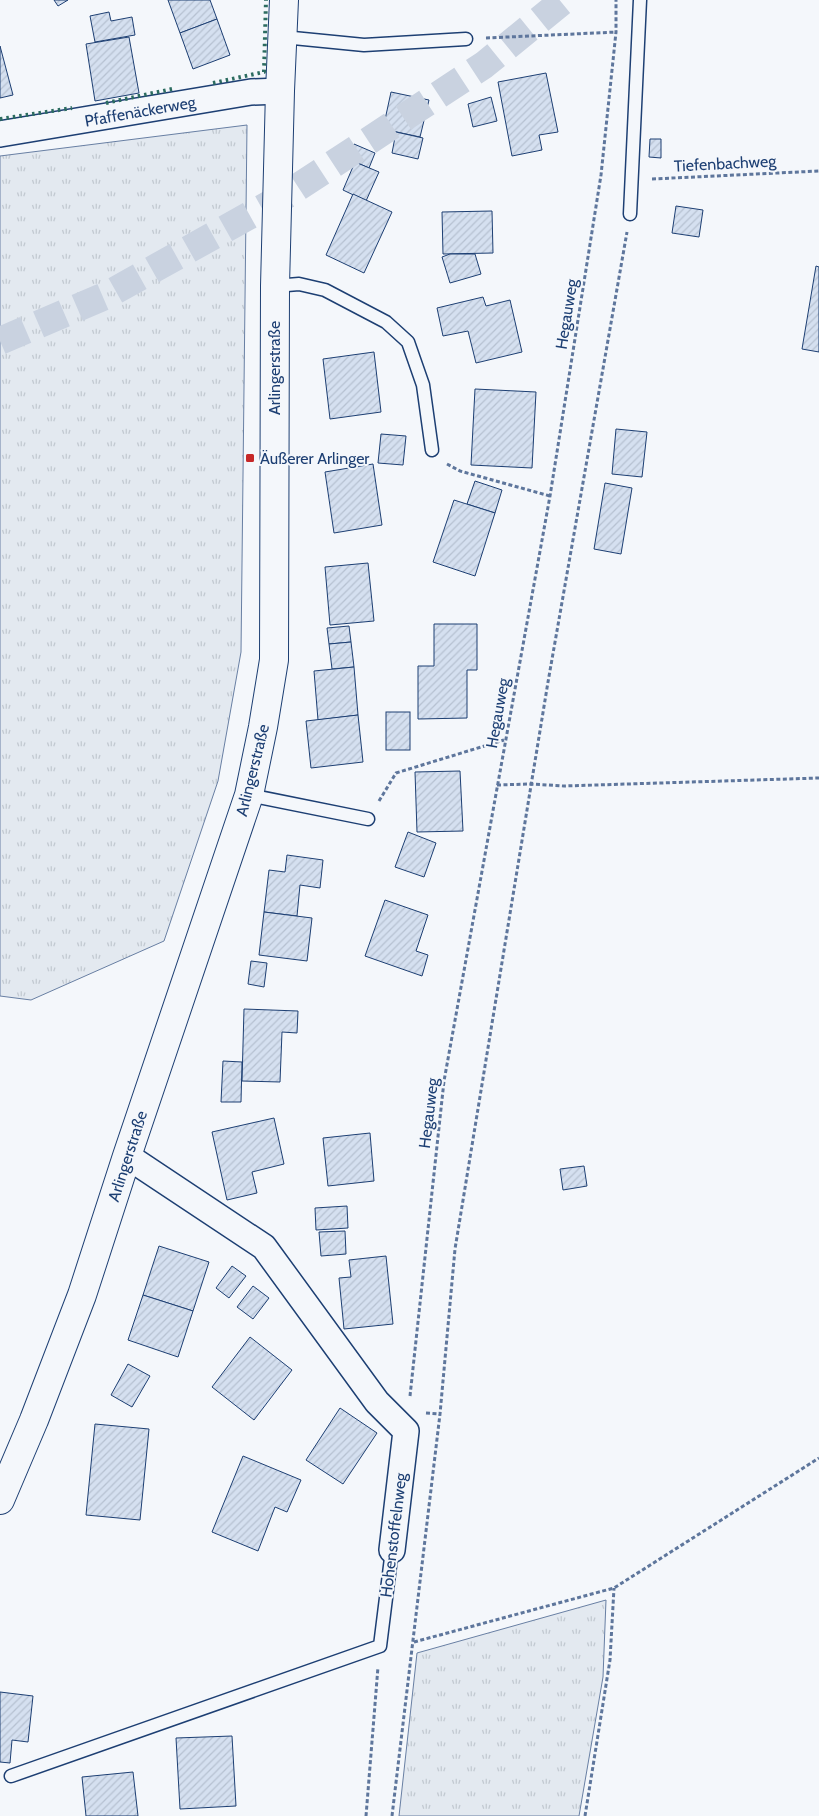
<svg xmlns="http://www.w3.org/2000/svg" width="819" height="1816" font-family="Cabin,sans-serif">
<defs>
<pattern id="grass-tufts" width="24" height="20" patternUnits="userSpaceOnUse" patternTransform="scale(1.25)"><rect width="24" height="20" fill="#e3e9f0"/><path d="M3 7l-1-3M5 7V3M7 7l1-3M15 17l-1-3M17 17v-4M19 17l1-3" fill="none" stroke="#c2c9d1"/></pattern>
<pattern id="building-hatch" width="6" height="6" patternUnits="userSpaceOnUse" patternTransform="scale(1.25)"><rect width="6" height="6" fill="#d5e0f0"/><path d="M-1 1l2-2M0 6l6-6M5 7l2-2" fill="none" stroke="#b6c1d1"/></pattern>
</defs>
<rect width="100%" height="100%" fill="#f4f7fb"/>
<!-- grass -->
<g fill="url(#grass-tufts)" stroke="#687fa3">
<path d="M247,125l-6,527 -23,129 -54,160 -133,59 -31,-4v-840z"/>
<path d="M606,1600l-3,77 -24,139h-180l18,-163z"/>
</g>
<!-- building -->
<g fill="url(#building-hatch)" stroke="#1d3f73">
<path d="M54,0h14l-10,6z"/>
<path d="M168,0h42l7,19 -37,14z"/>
<path d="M109,12l2,9 21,-4 3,18 -40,7 -5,-26z"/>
<path d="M217,19l13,36 -37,14 -13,-36z"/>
<path d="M129,37l10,56 -44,8 -9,-57z"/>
<path d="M0,46l13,49 -13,3z"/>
<path d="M546,73l12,59 -19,3 3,15 -30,6 -14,-74z"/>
<path d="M391,92l38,8 -9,37 -37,-8z"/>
<path d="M491,97l6,24 -24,6 -5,-23z"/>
<path d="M396,132l27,6 -5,21 -26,-6z"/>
<path d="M650,139h11v19l-12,-1z"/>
<path d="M354,144l21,9 -6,15 -21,-9z"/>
<path d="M355,162l24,10 -13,29 -23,-11z"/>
<path d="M353,194l39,18 -28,61 -38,-18z"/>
<path d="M676,206l27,4 -4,27 -27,-4z"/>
<path d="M492,211l1,42 -50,1 -1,-42z"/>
<path d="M450,254h25l6,20 -31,9 -8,-26z"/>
<path d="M816,266l3,1v85l-17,-3z"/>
<path d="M483,297l3,9 24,-6 12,52 -46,11 -8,-32 -25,5 -6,-28z"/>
<path d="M374,352l7,60 -51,7 -7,-60z"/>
<path d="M475,389l61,3 -4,76 -61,-3z"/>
<path d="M616,429l31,3 -5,45 -30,-3z"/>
<path d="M381,434l25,2 -3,29 -25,-2z"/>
<path d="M373,464l9,61 -48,8 -9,-61z"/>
<path d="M475,481l27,9 -7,23 -28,-9z"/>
<path d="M605,483l27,5 -11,66 -27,-5z"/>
<path d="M454,500l41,13 -20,63 -42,-14z"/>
<path d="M368,563l6,58 -44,4 -5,-58z"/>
<path d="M434,624h43v46h-10v48l-49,1v-53h16z"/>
<path d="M349,626l2,16 -22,2 -2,-16z"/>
<path d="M351,642l3,25 -22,2 -3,-25z"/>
<path d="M354,667l4,48 -40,5 -4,-49z"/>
<rect x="386" y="712" width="24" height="38"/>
<path d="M358,715l5,47 -52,6 -5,-47z"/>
<path d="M460,771l3,60 -46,1 -2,-60z"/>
<path d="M408,832l28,11 -12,34 -29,-10z"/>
<path d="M287,855l36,5 -3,28 -20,-3 -3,31 -33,-4 5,-42 16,2z"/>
<path d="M385,900l43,15 -12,36 12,4 -6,21 -57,-20z"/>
<path d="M264,912l48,6 -5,43 -48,-6z"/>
<path d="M251,961l16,2 -3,24 -16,-3z"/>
<path d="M244,1009l54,2 -1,22 -15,-1 -2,50 -38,-1z"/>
<path d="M223,1061l19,1 -1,40h-20z"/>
<path d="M274,1118l10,46 -32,8 5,21 -30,7 -15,-68z"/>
<path d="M370,1133l4,48 -46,5 -5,-48z"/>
<path d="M584,1166l3,20 -24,4 -3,-21z"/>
<path d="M347,1206l1,22 -32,2 -1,-22z"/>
<path d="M345,1231l1,23 -25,2 -2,-24z"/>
<path d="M159,1246l50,16 -16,49 -50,-16z"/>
<path d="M386,1256l7,68 -49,5 -5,-51 12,-1 -2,-17z"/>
<path d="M232,1266l14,10 -17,22 -13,-10z"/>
<path d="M253,1286l16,12 -16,21 -16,-12z"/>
<path d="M143,1295l50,16 -15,46 -50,-17z"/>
<path d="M250,1337l42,33 -38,50 -42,-33z"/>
<path d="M128,1364l22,12 -18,31 -21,-12z"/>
<path d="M340,1408l37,25 -34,51 -37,-24z"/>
<path d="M95,1424l54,5 -9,91 -54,-5z"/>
<path d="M243,1456l58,24 -14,32 -12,-5 -17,44 -46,-19z"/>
<path d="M0,1692l33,4 -5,46 -16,-2 -2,23 -10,-1z"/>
<path d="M232,1736l4,70 -56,3 -4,-71z"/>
<path d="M133,1772l5,44h-52l-4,-39z"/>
</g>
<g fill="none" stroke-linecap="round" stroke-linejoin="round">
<!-- trunk-tunnel -->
<path stroke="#c9d2e0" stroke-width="28" stroke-dasharray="28 14" stroke-linecap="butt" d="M0,341l107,-46 179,-100 198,-130 80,-65"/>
<defs>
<g id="service">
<path d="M283,37l81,8 102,-6"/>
<path d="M630,214l10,-214"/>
<path d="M275,286l24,-2 26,6 61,32 22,20 15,43 9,65"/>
<path d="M249,795l119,24"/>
<path d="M11,1776l369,-130 12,-96"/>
</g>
<g id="minor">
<path d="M0,134l251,-42 29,-1"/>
<path d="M127,1156l137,91 113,155 29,29 -14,119"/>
</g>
<path id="secondary" d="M0,1500l34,-80 48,-125 45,-139 122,-361 14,-68 11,-67 1,-374 5,-195 4,-91"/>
</defs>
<!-- service casing -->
<use href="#service" stroke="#1d3f73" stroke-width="15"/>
<!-- minor casing -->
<use href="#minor" stroke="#1d3f73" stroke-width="28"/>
<!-- secondary casing -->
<use href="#secondary" stroke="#1d3f73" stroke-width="30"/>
<!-- path -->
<g stroke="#5e769c" stroke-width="3" stroke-dasharray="4 2.5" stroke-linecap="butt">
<path d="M486,38l131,-6"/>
<path d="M652,179l167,-8"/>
<path d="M447,464l13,7 90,25"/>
<path d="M497,785l34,-1 33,2 255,-8"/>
<path d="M379,801l17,-28 108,-33"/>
<path d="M410,1396l34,-315 106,-585 51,-321 15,-143v-32"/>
<path d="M426,1413l14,1"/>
<path d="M414,1642l200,-54 205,-130"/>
<path d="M366,1816l12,-149"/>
<path d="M392,1816l48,-402 15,-165 93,-567 79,-450"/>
<path d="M585,1816l25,-156 4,-72"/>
</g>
<!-- service -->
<use href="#service" stroke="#f4f7fb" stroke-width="12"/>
<!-- minor -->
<use href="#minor" stroke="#f4f7fb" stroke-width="25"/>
<!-- secondary -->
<use href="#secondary" stroke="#f4f7fb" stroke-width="28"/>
<!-- hedge -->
<g stroke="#2c6c60" stroke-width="4" stroke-dasharray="2.5 4" stroke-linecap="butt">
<path d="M213,83l51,-11 2,-72"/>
<path d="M106,103l66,-14"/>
<path d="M0,119l72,-11"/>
</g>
</g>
<!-- markers -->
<rect fill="#c62828" stroke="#f4f7fb" stroke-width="2" x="245" y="453" width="10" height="10" rx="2.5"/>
<g text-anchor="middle" stroke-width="4" stroke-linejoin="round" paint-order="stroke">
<!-- street labels -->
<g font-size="16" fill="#1d3f73" stroke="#f4f7fb">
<text transform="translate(140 111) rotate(-10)" y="6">Pfaffenäckerweg</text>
<text transform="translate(725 163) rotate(-3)" y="6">Tiefenbachweg</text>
<text transform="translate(566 314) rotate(-81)" y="6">Hegauweg</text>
<text transform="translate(274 368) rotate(-90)" y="6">Arlingerstraße</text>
<text transform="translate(497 713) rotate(-80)" y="6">Hegauweg</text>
<text transform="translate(252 770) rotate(-76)" y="6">Arlingerstraße</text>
<text transform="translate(428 1113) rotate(-83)" y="6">Hegauweg</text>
<text transform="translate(127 1156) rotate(-72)" y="6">Arlingerstraße</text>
<text transform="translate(393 1535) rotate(-83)" y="6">Hohenstoffelnweg</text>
</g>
<!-- poi labels -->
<g font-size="16" fill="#1d3f73" stroke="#f4f7fb" text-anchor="start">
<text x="260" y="464">Äußerer Arlinger</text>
</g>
</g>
</svg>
